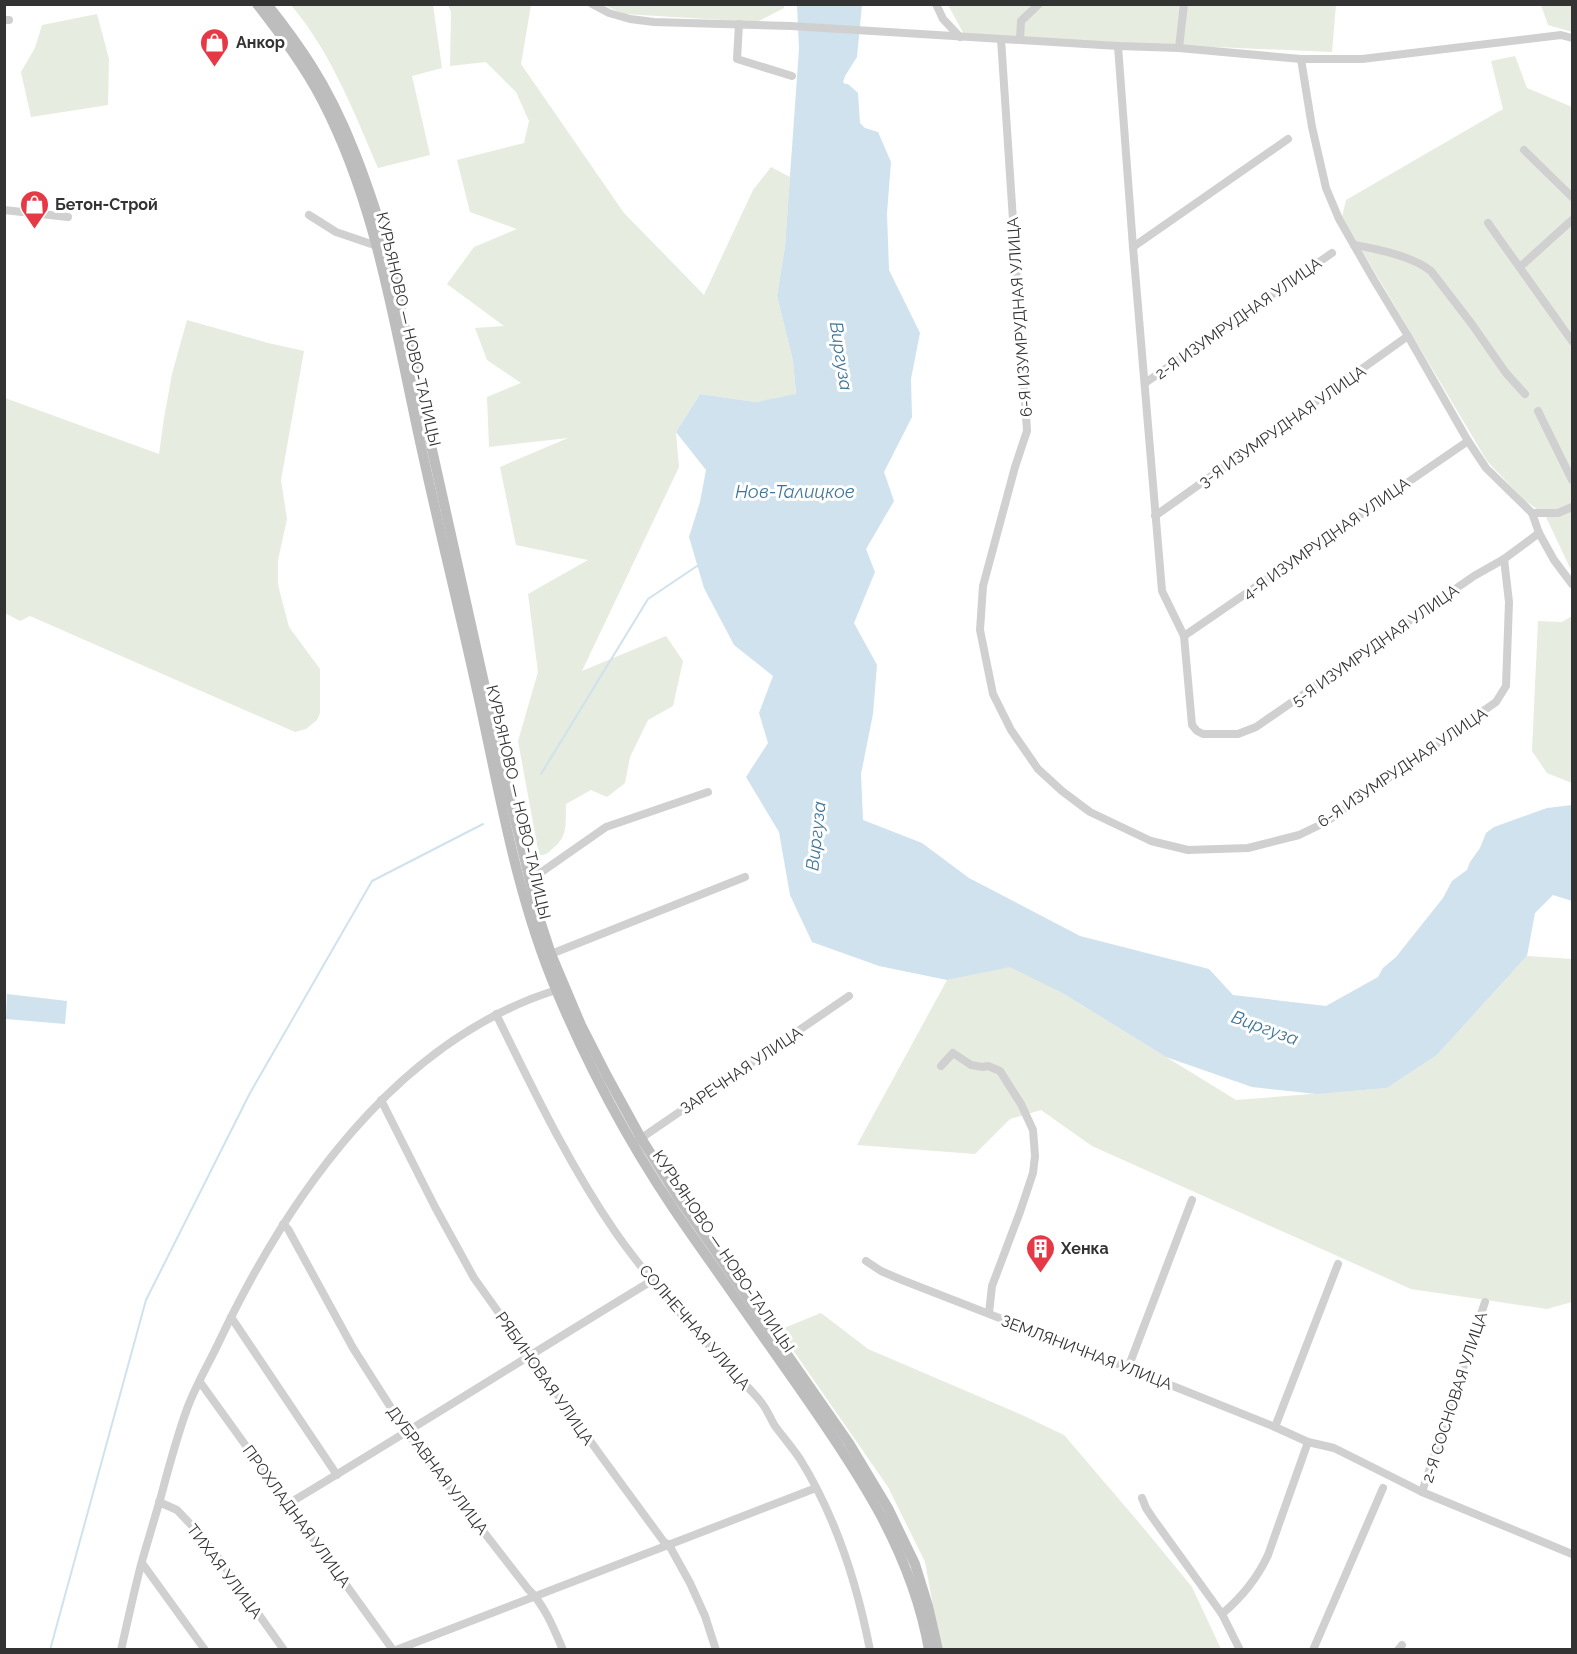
<svg xmlns="http://www.w3.org/2000/svg" width="1577" height="1654" font-family="Raleway,sans-serif">
<rect width="100%" height="100%" fill="#fff"/>
<!-- green -->
<g fill="#e6ecdf">
<path d="M291,5h142l9,63 -30,8 18,79 -52,13c-24,-56 -47,-116 -87,-163z"/>
<path d="M448,5h83l-10,59 103,149 80,82 49,-105 18,-23 19,10 -5,69 -8,50 16,65 3,34 -40,7 -56,-8 -24,38 3,35 -97,204 84,-35 17,25 -10,45 -25,14 -18,37 -5,26 -18,14 -16,-7 -25,14c-1,20 3,32 -14,45 -4,4 -6,6 -13,6l-21,-114 20,-69 -10,-78 60,-34 -72,-15 -16,-78 68,-29 -79,9 -2,-50 34,-14 -34,-23 -12,-32 29,-2 -57,-42 27,-37 43,-18 -47,-17 -13,-52 67,-17 5,-22 -13,-29 -30,-30 -36,4 1,-54z"/>
<path d="M604,5h180v3l-27,14 -133,-8z"/>
<path d="M948,5h388l-4,47 -367,-16z"/>
<path d="M1541,5h31v27l-24,-7z"/>
<path d="M97,14l12,45 -1,46 -77,12 -10,-45 14,-24 7,-23z"/>
<path d="M1515,56l12,32 45,19v465l-27,-57 -21,-15 -37,-39 -145,-244 4,-17 157,-91 -12,-48z"/>
<path d="M187,320l81,23 36,8 -23,129 6,39 -9,41v25l11,42 31,42v44l-3,7 -11,9 -11,3 -265,-116 -10,5 -15,-8v-215l154,56 5,-36 8,-44z"/>
<path d="M1572,616v167l-25,-10 -15,-22 6,-130 24,1z"/>
<path d="M1527,956l45,3v343l-25,7 -136,-20 -319,-143 -51,-36 -31,9 -35,35 -118,-9 90,-165 63,-14 54,28 172,106 151,-12 50,-33z"/>
<path d="M821,1313l47,36 154,66 42,20 77,90 51,62 29,62h-280l-16,-87 -37,-75 -109,-157z"/>
</g>
<!-- water -->
<g fill="#cfe2ee">
<path d="M797,5h65l-5,52 -12,19 -2,6 2,2h3l10,9 2,30 5,5 13,4 13,30 -4,51 2,57 31,63 -9,46 1,38 -28,55 10,29 -28,48 9,23 -21,51 23,42 -4,49 -12,60 2,46 59,23 47,35 111,58 129,33 24,26 93,11 52,-29 5,-9 13,-11 47,-59 9,-17 15,-11 3,-8 10,-14 6,-15 8,-6 53,-19 25,-3v96l-19,-6 -18,18 -8,43 -90,99 -50,33 -71,6 -64,-7 -86,-30 -102,-63 -54,-27 -63,13 -68,-14 -67,-24 -22,-47 -11,-63 -33,-55 22,-34 -9,-30 14,-37 -39,-31 -30,-57 -15,-51 11,-35 6,-32 -30,-38 24,-38 56,8 40,-8 -3,-33 -16,-65 8,-50 14,-197z"/>
<path d="M7,994l60,7 -2,23 -59,-5z"/>
</g>
<g fill="none" stroke-linecap="round" stroke-linejoin="round">
<!-- stream -->
<g stroke="#cfe2ee" stroke-width="2">
<path d="M541,774l107,-175 49,-33 2,1"/>
<path d="M50,1650l96,-350 104,-207 122,-212 111,-57"/>
</g>
<!-- street -->
<g stroke="#d0d0d0" stroke-width="8">
<path d="M592,4l17,9 21,6 24,3 137,4 327,20 61,2 122,11h61l199,-24 11,3"/>
<path d="M936,4l7,15 17,18"/>
<path d="M4,20h5"/>
<path d="M739,24l-2,35 55,17"/>
<path d="M1001,39l26,392 -12,36 -32,119 -3,44 13,64 18,36 27,39 24,22 28,21 61,29 37,9 60,-2 51,-13 27,-13 170,-120 10,-16 3,-84 -5,-43"/>
<path d="M1020,39l1,-18 18,-17"/>
<path d="M1118,46l15,201 29,344 22,45 8,89 5,6 6,3h35l18,-7 218,-151 30,-17 35,-26"/>
<path d="M1179,48l5,-44"/>
<path d="M1301,59l11,68 14,61 13,31 35,61 34,56 60,105 18,27 46,45 7,20 15,27 18,24"/>
<path d="M1524,150l48,47"/>
<path d="M4,210l64,7"/>
<path d="M309,215l27,17 41,14"/>
<path d="M1488,223l84,118"/>
<path d="M1354,245c24,4 58,11 77,26l40,52 35,50 19,21"/>
<path d="M1133,247l155,-108"/>
<path d="M1520,267l52,-47"/>
<path d="M1145,383l187,-130"/>
<path d="M1538,411l34,69"/>
<path d="M1532,513h26l14,-6"/>
<path d="M1155,516l253,-180"/>
<path d="M1184,636l284,-195"/>
<path d="M528,875l15,-4 63,-44 102,-35"/>
<path d="M551,954l194,-77"/>
<path d="M496,1014c37,75 73,151 120,219 31,44 69,86 105,126 13,15 28,28 40,43 6,7 9,16 14,24 8,11 17,21 25,33 36,58 57,124 70,191"/>
<path d="M941,1066l12,-13 18,12 12,2 5,-1 12,5 21,33 12,26 2,26 -2,17 -13,39 -28,74 -3,27"/>
<path d="M381,1100l54,107 39,71 127,178 63,86 5,3 21,38 15,33 11,34"/>
<path d="M637,1141l212,-145"/>
<path d="M283,1224l5,5 65,119 54,85 121,156c16,15 26,40 35,61"/>
<path d="M866,1261l15,10 21,9 226,88 147,59 33,15 26,6 88,44 150,62"/>
<path d="M231,1317l106,158"/>
<path d="M1128,1368l64,-168"/>
<path d="M200,1382l193,268"/>
<path d="M1275,1427l63,-163"/>
<path d="M1422,1492l63,-190"/>
<path d="M1142,1498l4,10 6,9 70,97 18,36"/>
<path d="M159,1502l18,8 20,21 20,25 67,94"/>
<path d="M288,1504c122,-73 243,-150 365,-224"/>
<path d="M142,1563l63,87"/>
<path d="M1222,1614c20,-17 35,-35 46,-59l40,-113"/>
<path d="M121,1650c7,-30 13,-59 21,-89 6,-20 12,-40 18,-61 8,-30 16,-61 27,-91 8,-22 21,-44 31,-65 69,-146 177,-303 338,-354"/>
<path d="M396,1650l420,-162"/>
<path d="M1313,1650l70,-162"/>
<path d="M1398,1650l4,-5"/>
</g>
<!-- secondary -->
<g stroke="#bdbdbd" stroke-width="10">
<path d="M257,4c24,31 48,63 66,98 49,95 67,199 89,302 20,98 45,194 66,291 22,100 39,203 79,297 36,86 82,169 136,245 36,52 73,103 109,155 56,80 110,160 127,258"/>
<path d="M267,4c16,20 31,40 44,61 35,55 56,117 75,178l123,552 29,119 13,40 30,71 26,51 34,62 38,61 170,244 39,65 27,56 13,42 10,44"/>
</g>
</g>
<!-- icons -->
<defs>
<symbol id="shop-pin" viewBox="-11 -11 22 30"><path d="M0 17L-7.5 6A9.5 9.5 0 1 1 7.5 6Z" fill="#e63946" stroke="#fff"/><path d="M-5-2.5h2.3a2.7 3.5 0 0 1 5.4 0H5L5.5 6h-11ZM-1.5-2.5h3a1.5 2.3 0 0 0-3 0Z" fill="#fff"/></symbol>
<symbol id="building-pin" viewBox="-11 -11 22 30"><path d="M0 17L-7.5 6A9.5 9.5 0 1 1 7.5 6Z" fill="#e63946" stroke="#fff"/><path d="M-4-6H4V6H1V3H-1V6H-4ZM-2.5-4.3h1.7v1.8h-1.7ZM.8-4.3h1.7v1.8H.8ZM-2.5-1h1.7V.8h-1.7ZM.8-1h1.7V.8H.8Z" fill="#fff"/></symbol>
</defs>
<g fill-rule="evenodd">
<use href="#shop-pin" x="198" y="26" width="33" height="45"/>
<use href="#shop-pin" x="18" y="188" width="33" height="45"/>
<use href="#building-pin" x="1024" y="1232" width="33" height="45"/>
</g>
<g text-anchor="middle" stroke-width="6" stroke-linejoin="round" paint-order="stroke">
<!-- poi labels -->
<g font-size="16" font-weight="bold" fill="#333" stroke="#fff" text-anchor="start">
<text x="236" y="48">Анкор</text>
<text x="55" y="210">Бетон-Строй</text>
<text x="1061" y="1254">Хенка</text>
</g>
<!-- street labels -->
<g font-size="16" fill="#333" stroke="#fff">
<text transform="translate(1019 317) rotate(-94)" y="6">6-Я ИЗУМРУДНАЯ УЛИЦА</text>
<text transform="translate(1238 318) rotate(-35)" y="6">2-Я ИЗУМРУДНАЯ УЛИЦА</text>
<text transform="translate(409 329) rotate(77)" y="6">КУРЬЯНОВО — НОВО-ТАЛИЦЫ</text>
<text transform="translate(1282 426) rotate(-35)" y="6">3-Я ИЗУМРУДНАЯ УЛИЦА</text>
<text transform="translate(1326 538) rotate(-35)" y="6">4-Я ИЗУМРУДНАЯ УЛИЦА</text>
<text transform="translate(1375 645) rotate(-35)" y="6">5-Я ИЗУМРУДНАЯ УЛИЦА</text>
<text transform="translate(1402 767) rotate(-34)" y="6">6-Я ИЗУМРУДНАЯ УЛИЦА</text>
<text transform="translate(519 802) rotate(77)" y="6">КУРЬЯНОВО — НОВО-ТАЛИЦЫ</text>
<text transform="translate(741 1070) rotate(-34)" y="6">ЗАРЕЧНАЯ УЛИЦА</text>
<text transform="translate(724 1251) rotate(56)" y="6">КУРЬЯНОВО — НОВО-ТАЛИЦЫ</text>
<text transform="translate(695 1327) rotate(49)" y="6">СОЛНЕЧНАЯ УЛИЦА</text>
<text transform="translate(1087 1352) rotate(21)" y="6">ЗЕМЛЯНИЧНАЯ УЛИЦА</text>
<text transform="translate(545 1378) rotate(55)" y="6">РЯБИНОВАЯ УЛИЦА</text>
<text transform="translate(1454 1397) rotate(-72)" y="6">2-Я СОСНОВАЯ УЛИЦА</text>
<text transform="translate(438 1470) rotate(53)" y="6">ДУБРАВНАЯ УЛИЦА</text>
<text transform="translate(297 1516) rotate(54)" y="6">ПРОХЛАДНАЯ УЛИЦА</text>
<text transform="translate(225 1571) rotate(53)" y="6">ТИХАЯ УЛИЦА</text>
</g>
<!-- water labels -->
<g font-size="18" font-style="italic" fill="#3f7597" stroke="#fff">
<text transform="translate(841 356) rotate(81)" y="6">Виргуза</text>
<text x="795" y="498">Нов-Талицкое</text>
<text transform="translate(816 836) rotate(-84)" y="6">Виргуза</text>
<text transform="translate(1265 1028) rotate(20)" y="6">Виргуза</text>
</g>
</g>
<!-- border -->
<rect width="1577" height="1654" fill="none" stroke="#333333" stroke-width="12"/>
</svg>
